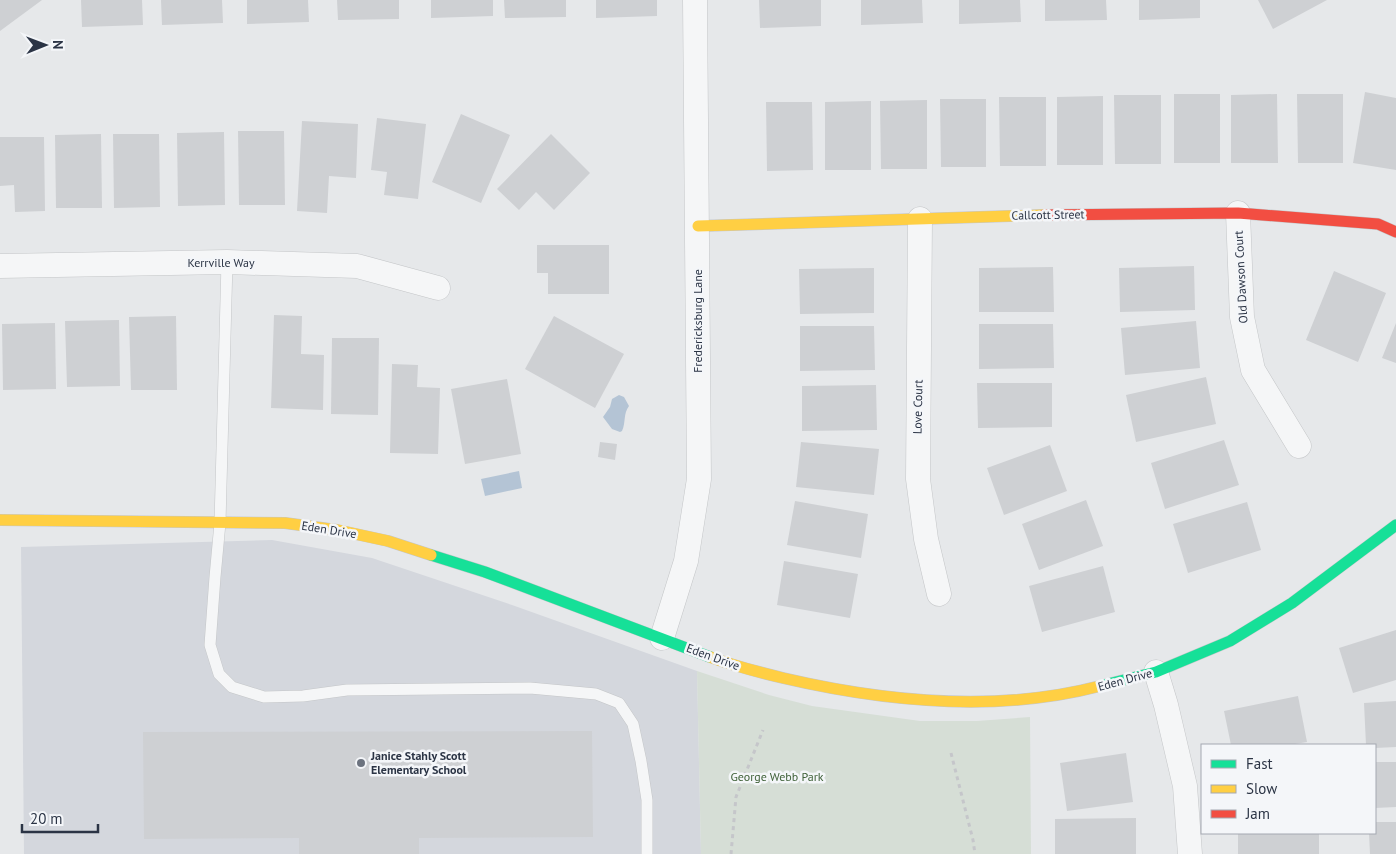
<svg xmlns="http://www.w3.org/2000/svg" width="1396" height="854" font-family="'PT Sans',sans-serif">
<rect width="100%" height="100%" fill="#e6e8ea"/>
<!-- built -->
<path fill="#d4d7dd" d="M272,540l100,18 140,47 185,66 4,183h-677l-3,-307z"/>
<!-- green -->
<path fill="#d6ded6" d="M697,671l72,24 43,11 108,15h57l53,-4 1,137h-330z"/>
<!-- water -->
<g fill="#b4c4d5">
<path d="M619,395l5,2 5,9c-6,8 -3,16 -7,25l-2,1 -8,-3 -9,-12 7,-10 2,-8z"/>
<path d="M519,471l3,17 -37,8 -4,-17z"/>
</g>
<!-- building -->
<g fill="#ced0d3">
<path d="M0,0h42l-42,31z"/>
<path d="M81,0h61l1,25 -61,2z"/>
<path d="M161,0h61l1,23 -61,2z"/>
<path d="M247,0h61l1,22 -62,2z"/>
<path d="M337,0h62v19l-61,1z"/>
<path d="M431,0h62v16l-62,2z"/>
<path d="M504,0h62v17l-61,1z"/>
<path d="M596,0h61v16l-61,2z"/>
<path d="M759,0h62v26l-61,2z"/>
<path d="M861,0h61l1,23 -62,2z"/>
<path d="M959,0h61l1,22 -62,2z"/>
<path d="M1045,0h61l1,20 -62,1z"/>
<path d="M1139,0h61v18l-61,2z"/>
<path d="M1258,0h69l-54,29z"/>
<path d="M1365,92l31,6v72l-43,-7z"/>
<rect x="1174" y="94" width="46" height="69"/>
<path d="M1277,94l1,69h-47v-68z"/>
<path d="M1297,94h46v69h-45z"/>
<path d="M1114,95h47v69h-46z"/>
<path d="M1103,96v69h-46v-68z"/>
<path d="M999,97h47v69h-46z"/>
<path d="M940,99h46v68h-45z"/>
<path d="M927,100v69h-46l-1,-68z"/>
<path d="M871,101v69h-46v-68z"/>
<path d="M766,102h46l1,68 -46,1z"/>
<path d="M461,114l49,21 -29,68 -49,-21z"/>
<path d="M377,118l49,6 -8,75 -34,-4 3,-23 -16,-2z"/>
<path d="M302,121l56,3 -2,54 -27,-2 -2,37 -30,-2z"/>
<path d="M238,131h46l1,74h-46z"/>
<path d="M224,132l1,73 -47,1 -1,-73z"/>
<path d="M101,134l1,74h-46l-1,-73z"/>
<path d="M113,134h46l1,73 -46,1z"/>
<path d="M551,134l39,39 -36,37 -18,-18 -17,18 -22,-21z"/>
<path d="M0,137h44l1,74 -30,1 -1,-27 -14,1z"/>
<path d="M537,245h72v49h-61v-21h-11z"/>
<path d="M1194,266l1,44 -75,2 -1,-44z"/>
<path d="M1053,267l1,45h-75v-44z"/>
<path d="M874,268v45l-74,1 -1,-45z"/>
<path d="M1334,271l52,22 -28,69 -52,-22z"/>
<path d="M274,315l28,1 -1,38 23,1 -1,55 -52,-2z"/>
<path d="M176,316l1,74h-46l-2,-73z"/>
<path d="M554,316l70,38 -29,54 -70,-39z"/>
<path d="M119,320l1,66 -53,1 -2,-66z"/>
<path d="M1196,321l4,47 -75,7 -4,-47z"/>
<path d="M55,323l1,66 -53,1 -1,-66z"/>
<path d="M1396,323v40l-14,-5z"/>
<path d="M979,324h74l1,44 -75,1z"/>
<path d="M800,326h74l1,44 -75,1z"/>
<path d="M332,338h47l-1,77 -47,-1z"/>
<path d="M392,364l26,1 -1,22 23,1 -2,66 -48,-1z"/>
<path d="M1206,377l10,47 -80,18 -10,-47z"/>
<path d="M507,379l14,75 -56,10 -14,-75z"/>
<path d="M977,383h75v44l-74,1z"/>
<path d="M876,385l1,45 -75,1v-45z"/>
<path d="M1224,440l15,45 -74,24 -14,-46z"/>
<path d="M600,442l17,2 -2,16 -17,-3z"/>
<path d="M801,442l78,7 -5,46 -78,-8z"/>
<path d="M1050,445l17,46 -63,24 -17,-47z"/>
<path d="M1086,500l17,46 -64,24 -17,-46z"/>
<path d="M795,501l73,13 -7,44 -74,-13z"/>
<path d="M1247,502l14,48 -73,23 -15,-49z"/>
<path d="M784,561l74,13 -8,44 -73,-13z"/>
<path d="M1103,566l12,46 -73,20 -13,-46z"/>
<path d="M1396,630v50l-43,13 -14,-45z"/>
<path d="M1298,696l9,46 -18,3h-58l-7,-34z"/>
<path d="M1396,701v46l-21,1v-3h-9l-2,-42z"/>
<path d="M592,731l1,106 -174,1v16h-120v-16l-155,1 -1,-107z"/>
<path d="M1126,753l7,49 -66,9 -7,-48z"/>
<path d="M1375,762h21v45l-21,1z"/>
<path d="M1136,818v36h-81v-35z"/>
<path d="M1375,822h21v32h-26l-1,-21h6z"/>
<rect x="1238" y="833" width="81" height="21"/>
</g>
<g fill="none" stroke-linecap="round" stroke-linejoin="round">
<defs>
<path id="lane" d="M227,262l-7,261 -5,54 -5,68 9,29 13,13 32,10 39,-1 44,-6 183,-2 66,6 23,9 14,21 8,37 6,39v54"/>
<g id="street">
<path d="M1238,213l4,104 11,53 46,76"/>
<path d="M920,219l-2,260 8,60 13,55"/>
<path d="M0,266l227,-4 130,4 81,22"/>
<path d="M662,638l24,-77 13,-82 -4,-479"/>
<path d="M1156,672l10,33 19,81 5,68"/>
</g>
<g id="fast">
<path d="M431,555l54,17 225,85"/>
<path d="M1100,686l56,-14 74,-31 62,-38 104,-78"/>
</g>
<g id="slow">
<path d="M698,226l346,-11"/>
<path d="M0,520l285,3 52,7 51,11 43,14"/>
<path d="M710,657c24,9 48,15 73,21 103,24 214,35 317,8"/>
</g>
<path id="jam" d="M1044,215l194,-2 140,11 18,8"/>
</defs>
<!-- lane casing -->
<use href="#lane" stroke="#c4c6c8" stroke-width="12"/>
<!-- street casing -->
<use href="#street" stroke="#c4c6c8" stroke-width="25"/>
<!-- fast casing -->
<use href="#fast" stroke="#c4c6c8" stroke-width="12"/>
<!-- slow casing -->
<use href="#slow" stroke="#c4c6c8" stroke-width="12"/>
<!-- jam casing -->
<use href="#jam" stroke="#c4c6c8" stroke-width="12"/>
<!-- path -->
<g stroke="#c5c6ca" stroke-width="3" stroke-dasharray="4 4" stroke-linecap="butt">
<path d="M951,753l22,87 2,14"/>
<path d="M731,854l5,-57 27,-67"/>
</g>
<!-- lane -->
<use href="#lane" stroke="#f5f6f7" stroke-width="11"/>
<!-- street -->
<use href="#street" stroke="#f5f6f7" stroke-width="24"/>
<!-- fast -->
<use href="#fast" stroke="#16e098" stroke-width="11"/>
<!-- slow -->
<use href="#slow" stroke="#ffcf43" stroke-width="11"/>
<!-- jam -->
<use href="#jam" stroke="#f24e42" stroke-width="11"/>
</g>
<!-- markers -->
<circle fill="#6c737f" stroke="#f4f6f9" stroke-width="2" cx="361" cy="763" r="5"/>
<g text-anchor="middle" stroke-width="5" stroke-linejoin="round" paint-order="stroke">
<!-- street labels -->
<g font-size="12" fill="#2b3445" stroke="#f4f6f9">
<text transform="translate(1048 215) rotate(-1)" y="4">Callcott Street</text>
<text x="221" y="267">Kerrville Way</text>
<text transform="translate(1241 277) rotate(-93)" y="4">Old Dawson Court</text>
<text transform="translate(698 321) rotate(-90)" y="4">Fredericksburg Lane</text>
<text transform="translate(918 407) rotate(-89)" y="4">Love Court</text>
<text transform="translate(329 530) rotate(9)" y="4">Eden Drive</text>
<text transform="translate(713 657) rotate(20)" y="4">Eden Drive</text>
<text transform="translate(1125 680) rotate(-15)" y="4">Eden Drive</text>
</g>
<!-- poi labels -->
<g font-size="12" font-weight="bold" fill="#2b3445" stroke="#f4f6f9" text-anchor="start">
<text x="371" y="760">Janice Stahly Scott<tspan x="371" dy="14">Elementary School</tspan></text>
</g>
<!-- park labels -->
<g font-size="12" fill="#3f6138" stroke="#f4f6f9">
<text x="777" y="781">George Webb Park</text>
</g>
</g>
<!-- legend -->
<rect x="1201" y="744" width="175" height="90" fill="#f4f6f9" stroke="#a4a8b1"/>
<rect x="1211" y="760" width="25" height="8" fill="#16e098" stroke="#a4a8b1"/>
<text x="1246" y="769" font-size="15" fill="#2b3445">Fast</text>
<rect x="1211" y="785" width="25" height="8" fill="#ffcf43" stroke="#a4a8b1"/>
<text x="1246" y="794" font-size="15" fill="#2b3445">Slow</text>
<rect x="1211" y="810" width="25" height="8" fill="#f24e42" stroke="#a4a8b1"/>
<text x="1246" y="819" font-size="15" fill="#2b3445">Jam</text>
<!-- north arrow -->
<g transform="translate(45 45) rotate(89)" stroke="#f4f6f9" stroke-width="4" paint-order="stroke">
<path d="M0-4L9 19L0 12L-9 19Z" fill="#2b3445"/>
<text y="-8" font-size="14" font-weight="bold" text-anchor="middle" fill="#2b3445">N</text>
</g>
<!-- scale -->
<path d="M22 824v8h76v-8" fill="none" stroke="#2b3445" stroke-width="2.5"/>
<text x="30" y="824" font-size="15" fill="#2b3445" stroke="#f4f6f9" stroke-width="4" paint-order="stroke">20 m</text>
</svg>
